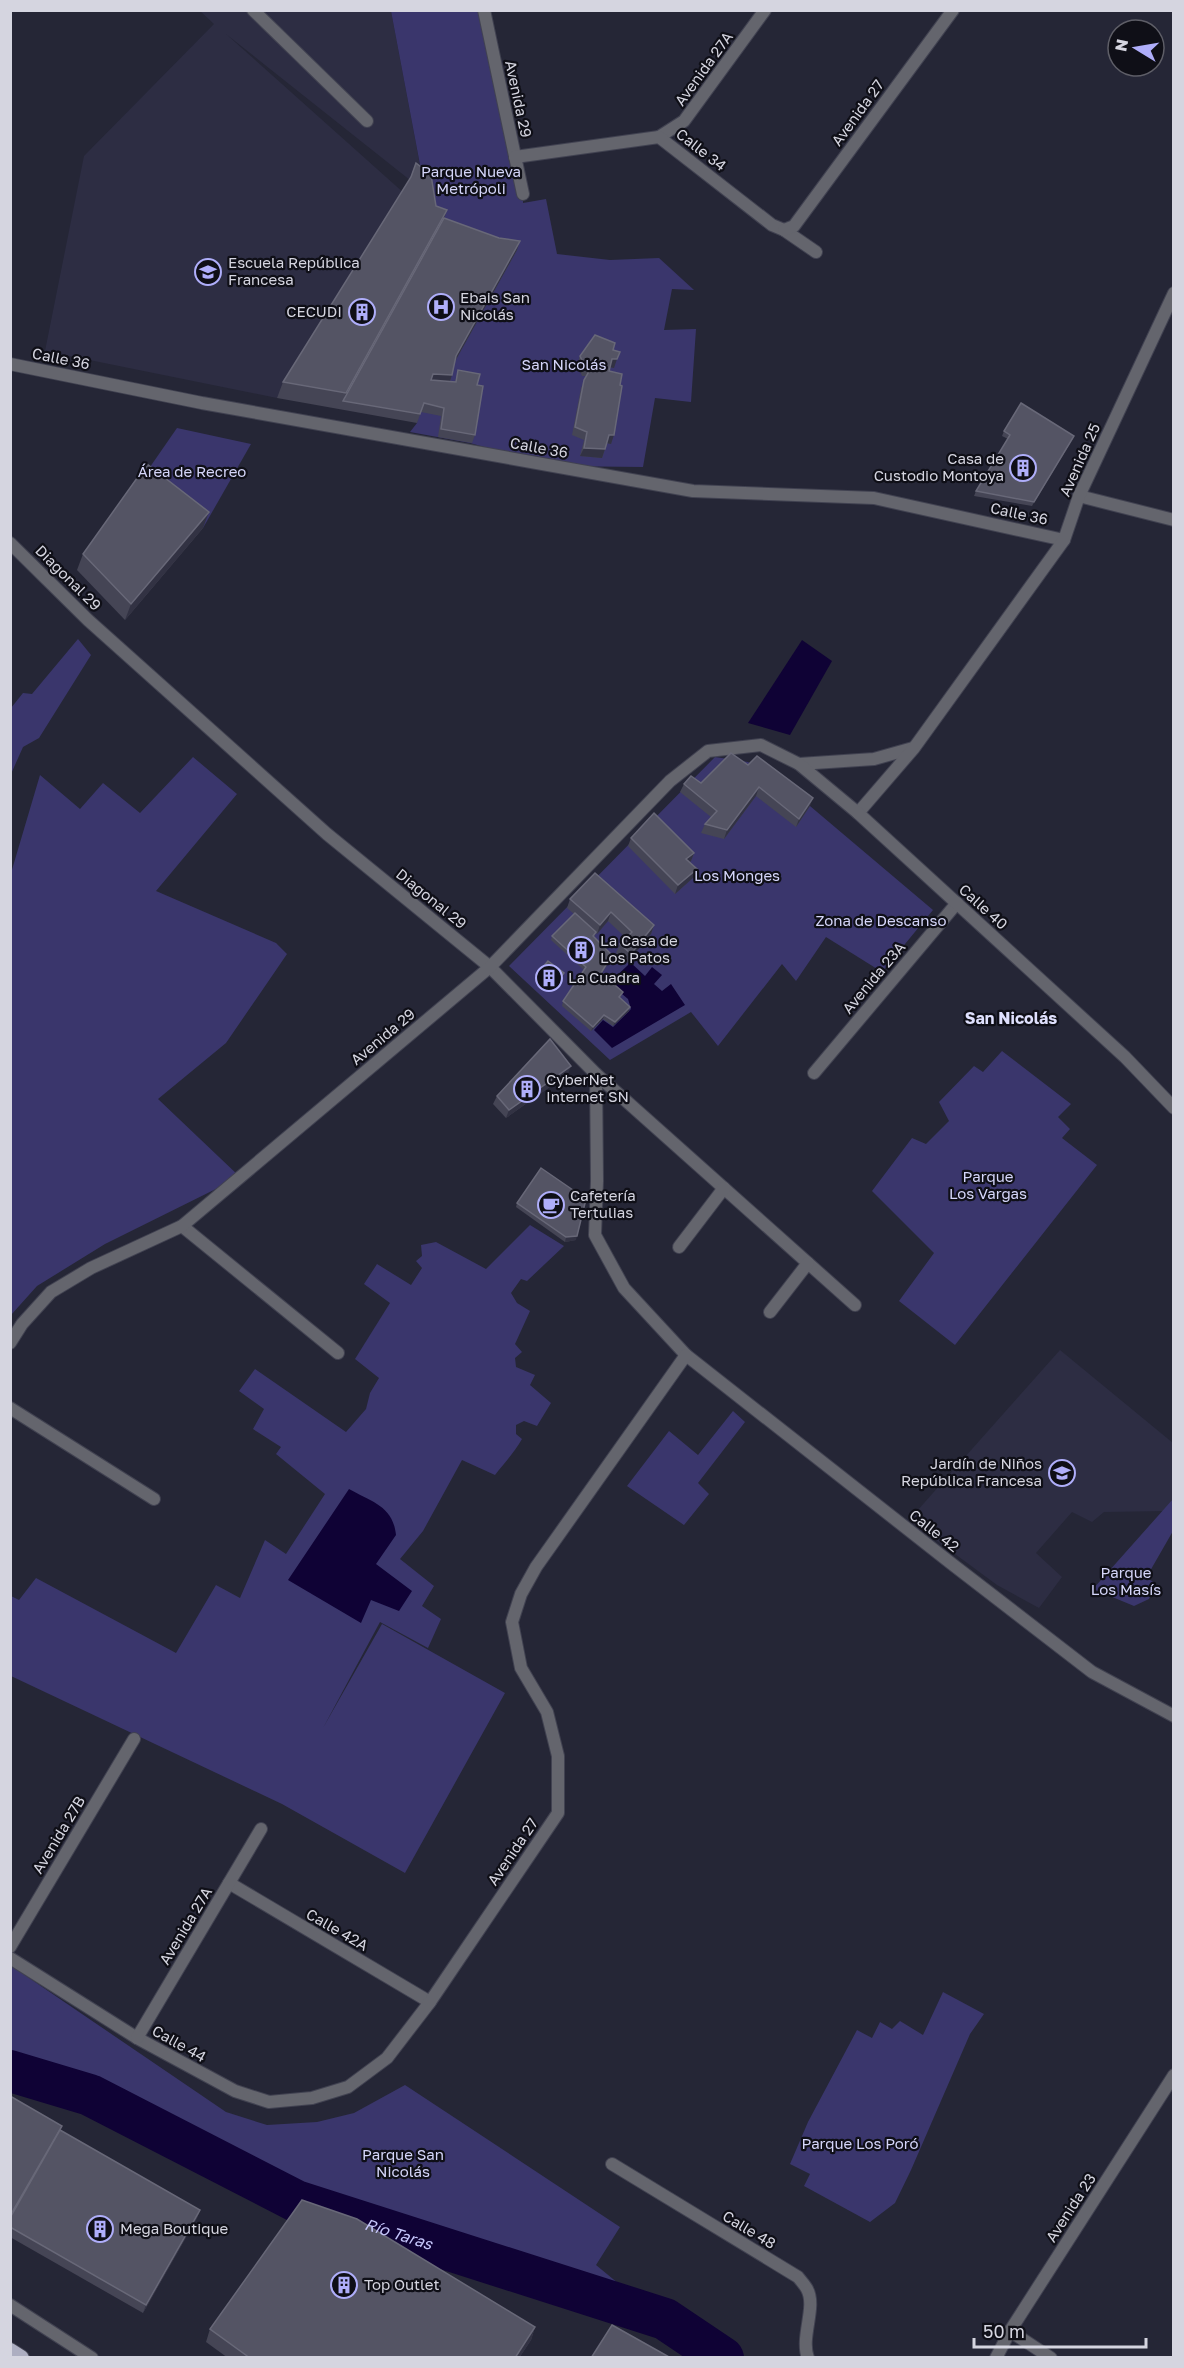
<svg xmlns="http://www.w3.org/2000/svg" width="1184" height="2368" font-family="'Golos Text',sans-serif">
<rect width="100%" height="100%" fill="#252636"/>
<!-- built -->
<g fill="#2d2d43">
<path d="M200,11h191l34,181 -199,-158 179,160 -128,204 -232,-47 39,-195 130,-132z"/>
<path d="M1060,1350l113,93v60l-7,8 -62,1 -12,10 -20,-10 -36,41 26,24 -23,31 -42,-23 -88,-65z"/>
</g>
<!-- green -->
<g fill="#3a366c">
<path d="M391,11h93l39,183v9l23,-4 11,55 53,6 49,-2 35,32 -22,-1 -8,41 32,-1 -5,73 -36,-4 -12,69 -91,-1 -82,-23 -60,-11 7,-9 14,-200z"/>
<path d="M177,428l74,16 -48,84 -62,-48z"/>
<path d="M78,639l13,16 -52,83 -16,9 -12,27v-66l12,-15 9,1z"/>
<path d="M193,757l44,37 -81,97 120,52 11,11 -61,89 -68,56 82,78 -135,67 -68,42 -26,29v-442l29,-98 40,34 23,-26 37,30z"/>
<path d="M715,757l33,5 50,29 12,15 123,104 -51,62 -56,-35 -30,44 -14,-17 -64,82 -27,-34 -81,48 -101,-94z"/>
<path d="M1002,1051l69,53 -13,13 12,12 -8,9 35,27 -142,180 -56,-44 35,-48 -62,-62 40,-53 14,6 23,-23 -10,-19 35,-36 9,6z"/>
<path d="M530,1225l34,21 -37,35 -6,-2 -10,14 6,10 13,8 -15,33 7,8 -7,6 1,9 19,8 -5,10 21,18 -14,23 -13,-5 -8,4v9l6,5c-8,14 -17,23 -27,36l-33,-15 -39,71 -23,28 34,27 -12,20 19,13 -13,29 -48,-26 -57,106 59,-104 123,69 -100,180 -123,-69 -271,-128v-80l8,4 17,-22 140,75 40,-68 24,13 25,-58 21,14 39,-60 -49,-40 5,-7 -28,-18 11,-20 -25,-18 16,-22 91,63 20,-23 4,-16 9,-15 -24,-19 35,-56 -26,-19 13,-20 34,21 11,-17 -6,-7 6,-5 -1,-11 15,-3 50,27z"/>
<path d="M733,1411l12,11 -47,61 11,11 -25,31 -57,-39 42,-55 29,24z"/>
<path d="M1173,1499v32l-27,47 10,5 -7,16 -15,7 -41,-17z"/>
<path d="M10,1965l216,147 41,13 50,-3 37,-9 51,-28 215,142 -24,38 23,19 -7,16 -314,-100 -208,-109 -79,-24z"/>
<path d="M943,1992l41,22 -14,20 -59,136 -16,33 -25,19 -66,-36 6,-12 -20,-10 18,-42 49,-92 15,8 8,-16 12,7 8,-8 23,14z"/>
</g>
<!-- water -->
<g fill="#0f0235">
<path d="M802,640l30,21 -42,74 -42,-12z"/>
<path d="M629,961l16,15 7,-9 10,8 -8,9 8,7 9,-7 14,21 -73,43 -18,-18 9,-10 10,7 18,-18 -3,-10 -19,-16 19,-18z"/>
<path d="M349,1489c23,13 44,17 47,46l-20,29 36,27 -13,20 -28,-11 -10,23 -73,-43z"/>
</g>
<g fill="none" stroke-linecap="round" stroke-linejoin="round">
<!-- river -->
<path stroke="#0f0235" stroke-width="42" id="s1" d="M10,2071l80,24 206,106 369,118 58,39"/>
<defs>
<g id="service">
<path d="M253,10l114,111"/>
<path d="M596,1074l259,231"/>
<path d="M679,1247l45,-59"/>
<path d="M770,1312l38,-49"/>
</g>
<g id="minor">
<path d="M484,10l39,184"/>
<path d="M659,137l25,-16 81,-111"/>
<path d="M515,157l144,-20 113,88 12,5 32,22"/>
<path d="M784,230l10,-4 159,-216"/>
<path d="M10,364l192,39 491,88 181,7 190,42"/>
<path d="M1079,496l95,24"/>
<path d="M10,543l78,77 239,214 163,133 106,107 1,107 -2,54 29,53 62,67 266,209 140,108 82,44"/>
<path d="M799,764l75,-5 39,-11"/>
<path d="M858,813l56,-65 150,-208 15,-44 95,-203"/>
<path d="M814,1073l143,-170"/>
<path d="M182,1226l156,127"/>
<path d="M10,1343l12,-19 29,-32 40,-24 91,-42 308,-259 180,-186 38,-30 53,-6 38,19 59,49 267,244 49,51"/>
<path d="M10,1408l144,91"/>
<path d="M229,1883l201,119"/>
<path d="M10,1947l124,-208"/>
<path d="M10,1958l127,80 98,53 34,11 43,-4 36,-11 39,-29 43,-56 128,-189v-57l-11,-44 -26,-44 -9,-46 9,-28 15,-27 150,-212"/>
<path d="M137,2038l124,-209"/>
<path d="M612,2164l186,113c3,4 7,8 9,12 10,18 -7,48 1,69"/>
<path d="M10,2305l82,53"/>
<path d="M1010,2331l41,27"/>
<path d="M996,2358l14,-27 164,-256"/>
</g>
<path id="trunk" d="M10,2351l11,7"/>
</defs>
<!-- service casing -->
<use href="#service" stroke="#414251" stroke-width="14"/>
<!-- minor casing -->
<use href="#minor" stroke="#414251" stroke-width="14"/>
<!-- trunk casing -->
<use href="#trunk" stroke="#414251" stroke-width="18"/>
<!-- service -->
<use href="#service" stroke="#64656d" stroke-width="12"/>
<!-- minor -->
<use href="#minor" stroke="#64656d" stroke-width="12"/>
<!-- trunk -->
<use href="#trunk" stroke="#adaec1" stroke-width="16"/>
</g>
<!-- wall -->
<g fill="#454555">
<path d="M436,206l11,4 -3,8 73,32 -62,111 -5,20 5,1 3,-12 19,15 -2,50 -3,8 -34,-6 3,-21 -20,-4 -4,11 -140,-25 6,-16z"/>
<path d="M613,350l1,18 -4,-1 -1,4 11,14 -9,59 -4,-1 -5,15 -22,-2 4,-16 -12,-5 9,-47 5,-12h-4l-5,-11 3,-9z"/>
<path d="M1004,431l68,9 -40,66 -58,-10 2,-5 32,-52 -6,-3z"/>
<path d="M203,528l-78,92 -48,-50 6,-16z"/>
<path d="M748,765l62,41 -14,21 -40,-31 -32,43 -23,-6 4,-9 6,-7 -31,-25 4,-8 17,-1z"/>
<path d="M631,838l63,15 -3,8 -2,1 5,15 -19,17 -47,-48z"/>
<path d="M570,899l84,26 -3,9 -24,29 -11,-10 4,-9 6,-6 -18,-17 -11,13 -1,-1 -2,4 17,22 -9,14 21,19 -3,6 9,13 -16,15 -10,-7 -12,12 -29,-25 1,-5 21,-31 -33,-30 1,-4 22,-22 -7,-6z"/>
<path d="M536,975l27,2 -12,15 -16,-12z"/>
<path d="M568,1074l-62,44 -13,-14 4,-8z"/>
<path d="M517,1203l59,37 -11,2 -49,-35z"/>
<path d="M10,2096l50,34 140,80 -3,8 -54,95 -133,-76z"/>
<path d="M535,2327l-4,13 -12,18h-291l-22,-16 4,-13z"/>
</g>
<!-- shaded-wall -->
<g fill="#323243">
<path d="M447,210l-6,16 -98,175 3,-8z"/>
<path d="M520,241l-3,9 -64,115 3,-9z"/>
<path d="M612,359h5l-3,9 -5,-1z"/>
<path d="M433,374l19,1 -3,9 -19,-2z"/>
<path d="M609,435h5l-3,9 -5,-1z"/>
<path d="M1074,436l-2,4 -40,66 2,-4z"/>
<path d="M584,448l21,1 -3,9 -22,-2z"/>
<path d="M209,512l-6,16 -78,92 6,-16z"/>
<path d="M759,787l-3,9 -32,43 3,-9z"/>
<path d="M813,798l-3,8 -14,21 3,-8z"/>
<path d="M694,853l-3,8 -8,7 3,-9z"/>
<path d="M697,869l-3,8 -19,17 3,-9z"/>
<path d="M611,912l-3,9 -11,13 3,-9z"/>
<path d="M654,925l-3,9 -24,29 4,-9z"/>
<path d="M564,973l-1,4 -12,15 2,-4z"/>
<path d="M630,1007l-1,4 -16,15 2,-4z"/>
<path d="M604,1015l-1,4 -12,12 2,-4z"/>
<path d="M571,1066l-3,8 -62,44 3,-8z"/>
<path d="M577,1236l-1,4 -11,2 1,-5z"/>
<path d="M200,2210l-3,8 -54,95 3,-8z"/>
<path d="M535,2327l-4,13 -12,18h-4z"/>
</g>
<!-- building -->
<g fill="#545464" stroke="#686878" stroke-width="1.5">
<path d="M416,163l15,12 5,31 11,4 -101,183 -63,-11 128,-205z"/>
<path d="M444,218l55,20 21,3 -64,115 -4,19 -19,-1 -2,6 25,2 2,-12 22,4 -3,11 6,1 -8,49 -34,-6 3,-21 -20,-5 -4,11 -77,-13z"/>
<path d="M595,335l20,8 -2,7 7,2 -3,7h-5l-3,12 13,3 -2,11 2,1 -8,49h-5l-4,14 -21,-1 3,-16 -12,-5 9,-47 7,-12 -6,-1 -5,-11z"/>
<path d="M1021,403l53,33 -40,66 -58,-11 34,-56 -6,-4z"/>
<path d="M147,464l62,48 -78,92 -48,-50z"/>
<path d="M731,753l17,12 9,-9 56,42 -14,21 -40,-32 -32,43 -22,-6 12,-13 -33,-27 7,-8 10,7z"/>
<path d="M654,813l40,40 -8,6 11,10 -19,16 -47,-47z"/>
<path d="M595,873l59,52 -23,29 -11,-10 12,-12 -21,-20 -11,13 -30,-26z"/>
<path d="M575,913l21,19 -3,4 19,19 -11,18 22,19 -4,5 11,10 -15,15 -11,-7 -11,12 -30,-26 23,-34 -34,-31z"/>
<path d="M548,961l16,12 -11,15 -17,-13z"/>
<path d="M550,1039l21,27 -62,44 -12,-14z"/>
<path d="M541,1168l45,31 -9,37 -11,1 -49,-34z"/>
<path d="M10,2096l52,30 -52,90z"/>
<path d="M60,2130l140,80 -54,95 -136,-78v-9z"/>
<path d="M302,2200l55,19 178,108 -20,31h-265l-40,-29z"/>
<path d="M612,2325l59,33h-80z"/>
</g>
<!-- icons -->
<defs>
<symbol id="school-ring" viewBox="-11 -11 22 22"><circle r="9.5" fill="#0f0f17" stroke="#afaefa" stroke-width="1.5"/><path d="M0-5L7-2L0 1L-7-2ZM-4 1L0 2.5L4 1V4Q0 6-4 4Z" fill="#afaefa"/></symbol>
<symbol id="hospital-ring" viewBox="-11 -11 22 22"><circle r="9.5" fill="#0f0f17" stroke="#afaefa" stroke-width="1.5"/><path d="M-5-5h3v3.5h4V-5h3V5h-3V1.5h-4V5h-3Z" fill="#afaefa"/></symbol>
<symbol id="building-ring" viewBox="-11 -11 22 22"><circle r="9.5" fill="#0f0f17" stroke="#afaefa" stroke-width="1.5"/><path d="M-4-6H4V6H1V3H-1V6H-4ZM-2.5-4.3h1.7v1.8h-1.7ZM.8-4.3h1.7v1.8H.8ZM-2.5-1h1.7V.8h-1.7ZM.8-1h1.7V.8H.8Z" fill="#afaefa"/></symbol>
<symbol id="cafe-ring" viewBox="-11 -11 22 22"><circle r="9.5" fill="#0f0f17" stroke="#afaefa" stroke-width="1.5"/><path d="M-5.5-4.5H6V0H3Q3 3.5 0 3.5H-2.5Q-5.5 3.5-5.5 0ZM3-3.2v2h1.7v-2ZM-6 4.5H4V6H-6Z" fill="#afaefa"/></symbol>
</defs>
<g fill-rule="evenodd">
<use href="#school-ring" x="193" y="257" width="30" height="30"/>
<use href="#hospital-ring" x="426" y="292" width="30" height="30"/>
<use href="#building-ring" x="347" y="297" width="30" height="30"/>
<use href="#building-ring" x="1008" y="453" width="30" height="30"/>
<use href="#building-ring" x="566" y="935" width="30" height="30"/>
<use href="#building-ring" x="534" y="963" width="30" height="30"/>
<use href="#building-ring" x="512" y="1074" width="30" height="30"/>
<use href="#cafe-ring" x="536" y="1190" width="30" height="30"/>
<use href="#school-ring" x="1047" y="1458" width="30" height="30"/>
<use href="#building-ring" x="85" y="2214" width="30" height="30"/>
<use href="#building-ring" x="329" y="2270" width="30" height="30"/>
</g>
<g text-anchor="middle" stroke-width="4.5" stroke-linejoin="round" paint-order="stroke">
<!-- street labels -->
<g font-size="15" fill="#d5d5e0" stroke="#0f0f17">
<text transform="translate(704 69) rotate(-54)" y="5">Avenida 27A</text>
<text transform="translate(518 99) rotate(78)" y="5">Avenida 29</text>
<text transform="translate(858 113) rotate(-54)" y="5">Avenida 27</text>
<text transform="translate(701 150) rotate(38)" y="5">Calle 34</text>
<text transform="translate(61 359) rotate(11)" y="5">Calle 36</text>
<text transform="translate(539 448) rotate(10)" y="5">Calle 36</text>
<text transform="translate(1080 460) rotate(-66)" y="5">Avenida 25</text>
<text transform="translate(1019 514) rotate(12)" y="5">Calle 36</text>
<text transform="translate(68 578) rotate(45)" y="5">Diagonal 29</text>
<text transform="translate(431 899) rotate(39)" y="5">Diagonal 29</text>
<text transform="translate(983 907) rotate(42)" y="5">Calle 40</text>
<text transform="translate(874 978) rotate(-50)" y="5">Avenida 23A</text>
<text transform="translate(383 1037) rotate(-40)" y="5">Avenida 29</text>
<text transform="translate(934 1531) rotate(38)" y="5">Calle 42</text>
<text transform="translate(59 1835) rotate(-59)" y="5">Avenida 27B</text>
<text transform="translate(513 1852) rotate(-56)" y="5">Avenida 27</text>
<text transform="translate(186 1926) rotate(-59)" y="5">Avenida 27A</text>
<text transform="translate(337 1930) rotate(30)" y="5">Calle 42A</text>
<text transform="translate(179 2044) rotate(29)" y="5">Calle 44</text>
<text transform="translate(1071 2208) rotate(-57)" y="5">Avenida 23</text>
<text transform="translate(749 2230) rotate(31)" y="5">Calle 48</text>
</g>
<!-- park labels -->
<g font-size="15" fill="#d5d6fa" stroke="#0f0f17">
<text x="471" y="177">Parque Nueva<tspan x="471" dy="17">Metrópoli</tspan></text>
<text x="564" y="370">San Nicolás</text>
<text x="192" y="477">Área de Recreo</text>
<text x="737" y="881">Los Monges</text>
<text x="881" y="926">Zona de Descanso</text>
<text x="988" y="1182">Parque<tspan x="988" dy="17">Los Vargas</tspan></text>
<text x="1126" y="1578">Parque<tspan x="1126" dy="17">Los Masís</tspan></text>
<text x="860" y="2149">Parque Los Poró</text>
<text x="403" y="2160">Parque San<tspan x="403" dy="17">Nicolás</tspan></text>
</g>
<!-- poi labels -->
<g font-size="15" fill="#d5d5e0" stroke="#0f0f17" text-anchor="start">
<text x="228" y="268">Escuela República<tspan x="228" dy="17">Francesa</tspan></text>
<text x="460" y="303">Ebais San<tspan x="460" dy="17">Nicolás</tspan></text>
<text x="342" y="317" text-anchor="end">CECUDI</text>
<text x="1004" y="464" text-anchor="end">Casa de<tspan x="1004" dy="17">Custodio Montoya</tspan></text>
<text x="600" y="946">La Casa de<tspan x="600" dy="17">Los Patos</tspan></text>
<text x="568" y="983">La Cuadra</text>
<text x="546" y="1085">CyberNet<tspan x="546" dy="17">Internet SN</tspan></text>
<text x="570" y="1201">Cafetería<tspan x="570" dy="17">Tertulias</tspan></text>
<text x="1042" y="1469" text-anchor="end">Jardín de Niños<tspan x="1042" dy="17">República Francesa</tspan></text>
<text x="120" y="2234">Mega Boutique</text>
<text x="364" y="2290">Top Outlet</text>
</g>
<!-- neighbourhood labels -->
<g font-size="16" font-weight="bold" fill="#dfe0fd" stroke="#0f0f17">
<text x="1011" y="1024">San Nicolás</text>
</g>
<!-- water labels -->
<g font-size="16" font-style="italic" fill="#c5c6fb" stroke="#0f0f17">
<text dy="6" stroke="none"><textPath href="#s1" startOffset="423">Río Taras</textPath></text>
</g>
</g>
<!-- border -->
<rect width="1184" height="2368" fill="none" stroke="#d5d5e0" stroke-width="24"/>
<!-- north arrow -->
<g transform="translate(1136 48) rotate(281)"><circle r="28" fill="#0f0f17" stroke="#5e5e67" stroke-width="1.5"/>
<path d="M0-4.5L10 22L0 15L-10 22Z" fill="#afaefa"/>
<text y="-9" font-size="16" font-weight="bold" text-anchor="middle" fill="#d5d5e0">N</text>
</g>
<!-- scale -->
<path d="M974 2338v9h172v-9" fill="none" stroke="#d5d5e0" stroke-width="3"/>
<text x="983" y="2338" font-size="18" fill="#d5d5e0" stroke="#0f0f17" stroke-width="4.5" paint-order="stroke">50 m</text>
</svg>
